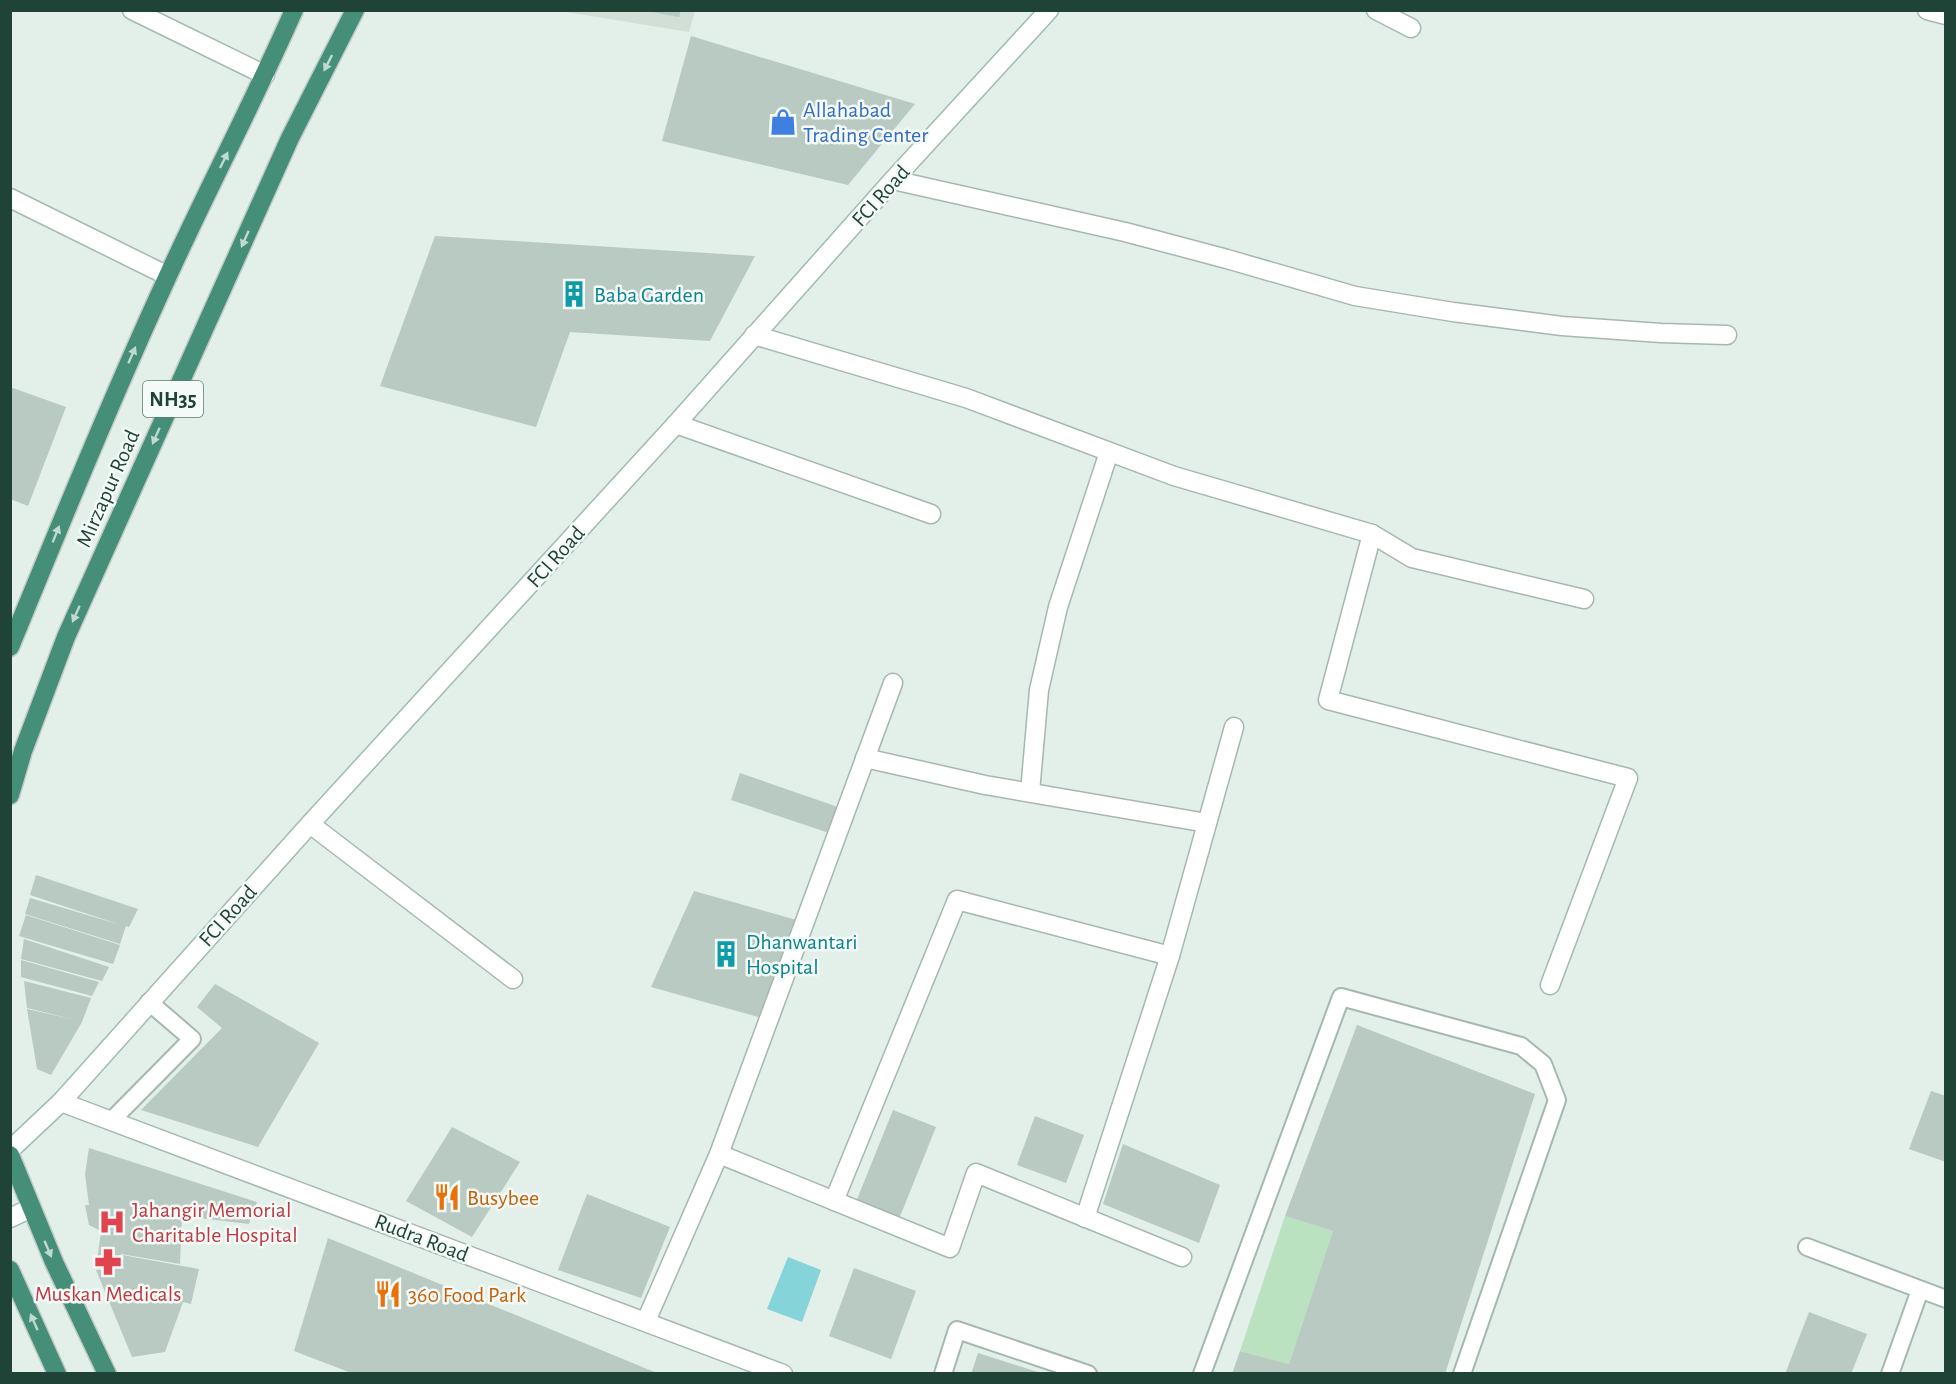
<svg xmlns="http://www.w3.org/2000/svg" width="1956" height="1384" font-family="'Alegreya Sans',sans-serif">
<rect width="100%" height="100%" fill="#e3efe9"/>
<!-- built -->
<path fill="#d1dfd7" d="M560,11h135l-6,21z"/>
<!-- green -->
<path fill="#bae2c1" d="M1285,1216l48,15 -44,133 -49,-13z"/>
<!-- water -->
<path fill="#85d4da" d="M788,1257l33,13 -19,52 -35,-13z"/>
<!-- building -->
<g fill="#b8cac1">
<path d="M642,10h39l-2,7z"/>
<path d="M691,36l224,68 -67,81 -186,-44z"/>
<path d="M435,236l320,20 -45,85 -140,-9 -34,95 -156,-41z"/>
<path d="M10,387l56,20 -38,99 -18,-7z"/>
<path d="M740,773l98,34 -9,26 -98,-33z"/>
<path d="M36,875l102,34 -9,18 -3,-1 -6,18 -95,-30 5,-16 91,27 -91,-30z"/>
<path d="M694,891l106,30 -38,97 -111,-31z"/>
<path d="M26,915l94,30 -7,19 -94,-28z"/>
<path d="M24,939l85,28 -7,14 -81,-22z"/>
<path d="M21,960l78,22 -7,14 -71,-19z"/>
<path d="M24,981l67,17 -9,24 -31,53 -14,-6 -10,-60 49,11 -49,-12z"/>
<path d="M215,984l104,59 -61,104 -117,-37 81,-82 -25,-21z"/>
<path d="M1357,1025l178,69 -90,280h-213l8,-23 49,13 44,-133 -48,-15z"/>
<path d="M1931,1091l15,5v66l-37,-13z"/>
<path d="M893,1110l43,17 -39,97 -43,-17z"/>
<path d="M1035,1116l49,19 -18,48 -49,-18z"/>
<path d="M452,1127l68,35 -48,75 -66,-36z"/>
<path d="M1123,1144l97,41 -21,58 -96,-39z"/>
<path d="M89,1148l168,54 -8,22 -67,-8 -2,48 -59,-10 -3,13 4,-12 77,14 -8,35 -8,-2 -18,50 -33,5 -36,-87h14l-14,-1 5,-38 -12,-6 -4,-20h4l-4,-31z"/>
<path d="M587,1194l83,33 -29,71 -83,-28z"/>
<path d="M328,1238l329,135v1h-303l-60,-23z"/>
<path d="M854,1268l62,23 -25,68 -62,-23z"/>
<path d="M1809,1312l58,22 -16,40h-66z"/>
<path d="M978,1353l63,20v1h-70z"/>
</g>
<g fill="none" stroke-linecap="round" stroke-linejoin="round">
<defs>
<g id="service">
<path d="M112,1120l80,-81 -43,-37"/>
<path d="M1807,1247l139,52"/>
<path d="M943,1374l14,-44 131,44"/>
<path d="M1202,1374l139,-377 180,49 22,18 14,36 -95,274"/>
<path d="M1890,1374l30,-84"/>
</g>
<g id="minor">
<path d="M132,10l133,65"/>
<path d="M1376,10l35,18"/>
<path d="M1927,10l19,5"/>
<path d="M893,180l232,52 102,27 128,37 98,16 109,14 99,7 66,2"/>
<path d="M10,198l158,78"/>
<path d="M754,335l212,63 208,78 198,58 40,24 172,41"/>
<path d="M676,424l255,90"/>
<path d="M1372,534l-44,166 300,78 -78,207"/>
<path d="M865,758l120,27 222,38"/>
<path d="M1030,792l9,-102 19,-83 51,-155"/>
<path d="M310,824l203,155"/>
<path d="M61,1102l722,272"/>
<path d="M719,1154l231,94 26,-75 206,84"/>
<path d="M834,1201l123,-301 213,56"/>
<path d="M1085,1218l85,-262 64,-229"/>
<path d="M646,1321l73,-167 174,-471"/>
</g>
<g id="secondary">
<path d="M10,1150l51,-48 249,-278 366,-400 217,-244 156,-170"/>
<path d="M10,1218l21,-10"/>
</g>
<g id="trunk">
<path d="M10,647c51,-124 101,-247 157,-369 41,-90 87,-177 127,-268"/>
<path d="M10,795l13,-44 43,-114 224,-499 65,-128"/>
<path d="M10,1155l44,107 53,112"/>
<path d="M10,1270l47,104"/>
</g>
</defs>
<!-- service casing -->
<use href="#service" stroke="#a5b8b0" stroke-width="20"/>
<!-- minor casing -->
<use href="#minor" stroke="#a5b8b0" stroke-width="21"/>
<!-- secondary casing -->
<use href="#secondary" stroke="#a0bcb0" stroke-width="21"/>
<!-- trunk casing -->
<use href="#trunk" stroke="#c1cac7" stroke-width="21"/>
<!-- service -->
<use href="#service" stroke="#fff" stroke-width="16"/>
<!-- minor -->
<use href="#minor" stroke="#fff" stroke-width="18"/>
<!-- secondary -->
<use href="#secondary" stroke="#fff" stroke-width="18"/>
<!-- trunk -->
<use href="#trunk" stroke="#458e77" stroke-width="18"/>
</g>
<!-- one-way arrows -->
<defs><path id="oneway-solid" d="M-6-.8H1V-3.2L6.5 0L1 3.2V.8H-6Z" transform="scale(1.5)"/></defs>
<g fill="#c0dad1">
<use href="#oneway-solid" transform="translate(328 63) rotate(117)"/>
<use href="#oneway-solid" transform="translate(224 160) rotate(-64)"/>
<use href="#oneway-solid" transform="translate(245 239) rotate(114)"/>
<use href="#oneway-solid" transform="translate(132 355) rotate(-66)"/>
<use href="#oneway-solid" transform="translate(156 436) rotate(114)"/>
<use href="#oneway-solid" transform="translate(56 534) rotate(-68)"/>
<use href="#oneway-solid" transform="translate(76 614) rotate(114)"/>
<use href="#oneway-solid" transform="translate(48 1249) rotate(67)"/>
<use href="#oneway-solid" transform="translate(34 1322) rotate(-114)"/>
</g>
<!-- icons -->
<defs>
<symbol id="shop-bare" viewBox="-9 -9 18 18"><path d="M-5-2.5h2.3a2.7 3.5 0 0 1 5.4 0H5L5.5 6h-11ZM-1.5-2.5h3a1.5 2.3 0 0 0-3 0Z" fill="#3f7fe0" stroke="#f4faf7" stroke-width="2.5" paint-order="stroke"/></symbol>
<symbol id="building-bare" viewBox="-9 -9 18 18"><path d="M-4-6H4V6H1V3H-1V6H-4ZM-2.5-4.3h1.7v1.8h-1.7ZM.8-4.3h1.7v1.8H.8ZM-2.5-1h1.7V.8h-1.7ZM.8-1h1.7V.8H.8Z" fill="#0f9aa8" stroke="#f4faf7" stroke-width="2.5" paint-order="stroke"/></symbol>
<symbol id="restaurant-bare" viewBox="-9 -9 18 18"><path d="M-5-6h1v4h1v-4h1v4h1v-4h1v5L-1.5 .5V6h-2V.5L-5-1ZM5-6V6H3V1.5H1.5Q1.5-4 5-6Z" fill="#e8710a" stroke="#f4faf7" stroke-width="2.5" paint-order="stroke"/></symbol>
<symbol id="hospital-bare" viewBox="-9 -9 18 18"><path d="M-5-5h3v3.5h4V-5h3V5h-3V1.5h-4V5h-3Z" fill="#e0444e" stroke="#f4faf7" stroke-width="2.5" paint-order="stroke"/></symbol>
<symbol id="pharmacy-bare" viewBox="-9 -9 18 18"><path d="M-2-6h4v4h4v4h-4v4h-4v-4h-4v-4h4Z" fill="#e0444e" stroke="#f4faf7" stroke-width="2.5" paint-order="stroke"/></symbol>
</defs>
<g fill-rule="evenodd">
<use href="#shop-bare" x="764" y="103" width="38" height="38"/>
<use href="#building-bare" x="555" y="275" width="38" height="38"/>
<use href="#building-bare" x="707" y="935" width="38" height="38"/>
<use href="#restaurant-bare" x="428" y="1178" width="38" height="38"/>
<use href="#hospital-bare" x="93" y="1203" width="38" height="38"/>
<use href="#pharmacy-bare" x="89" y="1243" width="38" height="38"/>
<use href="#restaurant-bare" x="369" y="1275" width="38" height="38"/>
</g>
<g text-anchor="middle" stroke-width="5" stroke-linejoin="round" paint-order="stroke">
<!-- shield labels -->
<rect fill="#f4faf7" stroke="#607a71" stroke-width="1.5" x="143" y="381" width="60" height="36" rx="4.5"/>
<g font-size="21" font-weight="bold" fill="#204337">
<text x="173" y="406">NH35</text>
</g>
<!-- shop labels -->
<g font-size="22" fill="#366cbe" stroke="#f4faf7" text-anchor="start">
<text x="803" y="117">Allahabad<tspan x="803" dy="25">Trading Center</tspan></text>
</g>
<!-- street labels -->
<g font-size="22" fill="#204337" stroke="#f4faf7">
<text transform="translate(880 195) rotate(-48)" y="8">FCI Road</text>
<text transform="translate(107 488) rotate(-66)" y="8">Mirzapur Road</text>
<text transform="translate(555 556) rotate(-48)" y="8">FCI Road</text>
<text transform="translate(227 915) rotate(-48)" y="8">FCI Road</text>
<text transform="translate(422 1237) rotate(21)" y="8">Rudra Road</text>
</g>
<!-- culture labels -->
<g font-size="22" fill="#0d838f" stroke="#f4faf7" text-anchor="start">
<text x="594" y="302">Baba Garden</text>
<text x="746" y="949">Dhanwantari<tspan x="746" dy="25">Hospital</tspan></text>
</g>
<!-- food labels -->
<g font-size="22" fill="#c56008" stroke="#f4faf7" text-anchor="start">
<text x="467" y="1205">Busybee</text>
<text x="408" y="1302">360 Food Park</text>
</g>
<!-- health labels -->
<g font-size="22" fill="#be3a42" stroke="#f4faf7" text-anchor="start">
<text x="132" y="1217">Jahangir Memorial<tspan x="132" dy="25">Charitable Hospital</tspan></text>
<text x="108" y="1301" text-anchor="middle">Muskan Medicals</text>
</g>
</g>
<!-- border -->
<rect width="1956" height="1384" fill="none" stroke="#204337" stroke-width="24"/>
</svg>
